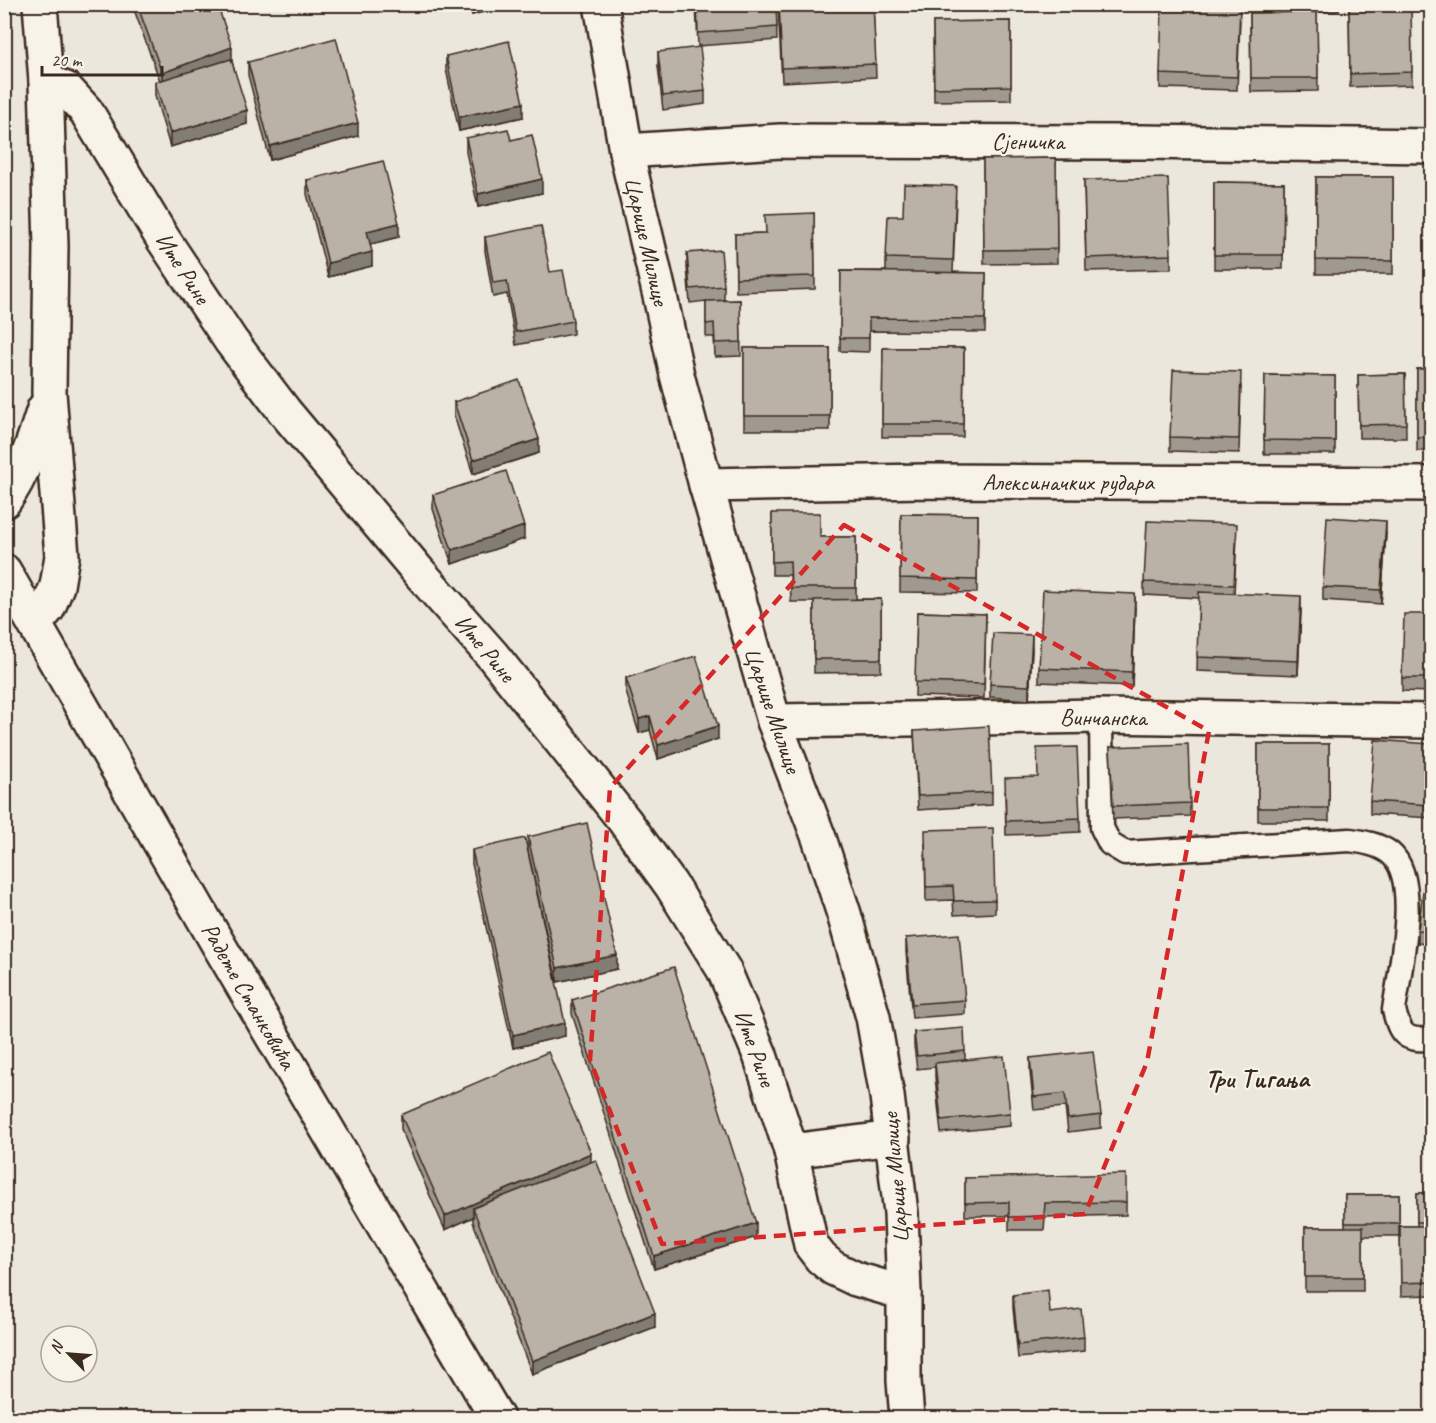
<svg xmlns="http://www.w3.org/2000/svg" width="1436" height="1423" font-family="Caveat,sans-serif">
<rect width="100%" height="100%" fill="#ece7dc"/>
<filter id="ink" filterUnits="userSpaceOnUse"><feTurbulence type="fractalNoise" baseFrequency=".0167" numOctaves="2"/><feDisplacementMap in="SourceGraphic" scale="12" xChannelSelector="R" yChannelSelector="G"/><feConvolveMatrix kernelMatrix="1 2 1 2 8 2 1 2 1" color-interpolation-filters="sRGB"/></filter>
<g filter="url(#ink)">
<g fill="none" stroke-linecap="round" stroke-linejoin="round">
<defs>
<path id="lane" d="M1101,716l1,112 8,16 15,9 225,-13c14,2 28,4 40,13 32,26 9,120 4,157 6,25 11,31 38,29"/>
<g id="street">
<path d="M601,4l25,147 34,145 17,79 29,110 68,236 45,117 25,76 29,103 14,79 14,117 3,80v88l3,37"/>
<path d="M46,81l20,8 20,22 77,128 68,102 54,71 133,159 75,85 131,164 47,65 53,85 36,85 31,96 20,94 10,13 12,10 23,11 48,14"/>
<path d="M626,151l154,-10 362,1 290,4"/>
<path d="M706,485l219,-4 507,3"/>
<path d="M774,721l327,-5 331,5"/>
<path d="M791,1151l102,-13"/>
</g>
<g id="secondary">
<path d="M4,501c20,-28 30,-60 40,-92"/>
<path d="M4,571l213,371 280,476"/>
<path d="M35,623l13,-15 9,-22 5,-30 -13,-163 2,-147 -5,-165 -6,-77"/>
</g>
</defs>
<!-- lane casing -->
<use href="#lane" stroke="#3b2a1e" stroke-width="27"/>
<!-- street casing -->
<use href="#street" stroke="#3b2a1e" stroke-width="38"/>
<!-- secondary casing -->
<use href="#secondary" stroke="#3b2a1e" stroke-width="38"/>
<!-- lane -->
<use href="#lane" stroke="#f7f3e8" stroke-width="22"/>
<!-- street -->
<use href="#street" stroke="#f7f3e8" stroke-width="33"/>
<!-- secondary -->
<use href="#secondary" stroke="#f7f3e8" stroke-width="33"/>
</g>
<!-- wall -->
<g fill="#a09990" stroke="#3b2a1e" stroke-width="1.5">
<path d="M132,4h85l15,57 15,63 -77,23 -15,-51v-14l5,-1z"/>
<path d="M469,4h43l-40,11z"/>
<path d="M696,4h80l1,36 -79,6z"/>
<path d="M778,4h95l3,73 -94,5z"/>
<path d="M1297,4h42v7l-42,1z"/>
<path d="M1349,4h62l1,81 -62,2z"/>
<path d="M1317,12l1,79 -67,1 -1,-79z"/>
<path d="M1011,21v79l-77,1 -1,-79z"/>
<path d="M1240,21l-3,69 -77,-2v-14z"/>
<path d="M658,52l47,39v13l-42,6 -5,-44z"/>
<path d="M446,56l77,61 -64,14 -13,-62z"/>
<path d="M248,62l110,74 -88,24 -22,-85z"/>
<path d="M466,138l45,2 31,53 -64,14 -12,-55z"/>
<path d="M1056,158l1,105 -73,1 -1,-105z"/>
<rect x="1316" y="177" width="77" height="97"/>
<path d="M307,180l92,57 -29,7 2,22 -44,11 -21,-83z"/>
<path d="M1084,180l87,75v14l-85,2z"/>
<path d="M1214,182l70,1 -1,86h-69z"/>
<path d="M956,200l-3,72 33,1 -1,59 -116,-1v21l-29,-1 1,-80h45v-13l17,-42z"/>
<path d="M814,213l1,76 -79,3 -1,-58 30,-1z"/>
<path d="M485,237l65,35 23,49v13l-57,11 -9,-51 -14,3 -8,-46z"/>
<path d="M687,253l37,33v14l-10,1 26,-1 1,56 -26,1 -1,-20h-8v-36l-16,2 -3,-36z"/>
<rect x="744" y="348" width="86" height="82"/>
<path d="M883,348h81l-1,89h-81z"/>
<rect x="1417" y="369" width="14" height="82"/>
<path d="M1405,374l1,64h-47l-1,-63z"/>
<path d="M1265,375l70,1v78h-71z"/>
<path d="M1241,386l-2,67 -69,-2v-14z"/>
<path d="M454,402l85,51 -66,21 -19,-58z"/>
<path d="M433,495l91,44 -72,25 -19,-55z"/>
<path d="M772,513l48,24h36v62h25v73l-67,1v-71h-23l-1,-27h-18z"/>
<path d="M901,514l77,1 -1,78 -77,-1z"/>
<path d="M1386,534l-5,70 -58,-4v-13z"/>
<path d="M1237,538l-3,56 67,16 -3,65 -101,-4 2,-73 -55,-3v-13z"/>
<path d="M1135,608l-3,78 -93,-4v-14z"/>
<path d="M917,612l69,2 -2,84 -69,-2z"/>
<path d="M1431,614v78l-29,-1v-13z"/>
<path d="M1032,649l-3,51 -39,-3v-13z"/>
<path d="M626,678l92,61 -60,20 -8,-29 -11,3 -13,-41z"/>
<path d="M914,731l78,61v13l-74,5z"/>
<rect x="1258" y="744" width="71" height="77"/>
<path d="M1431,744v74l-61,-4v-13z"/>
<path d="M1110,747l80,56v13l-77,3z"/>
<path d="M1005,792l75,26v14l-74,3z"/>
<path d="M528,837l89,132 -60,13 -29,-131z"/>
<path d="M925,844l70,56v13l-41,2 -1,-15 -27,1z"/>
<path d="M472,850l93,186 -52,12 -41,-184z"/>
<path d="M1431,869v76l-13,-2v-13z"/>
<path d="M906,938l59,62v14l-53,4 -6,-66z"/>
<path d="M572,1000l184,237 -102,32 -82,-255z"/>
<path d="M914,1032l51,19v9l45,53v13l-69,7 -6,-56v-10l-18,2 -3,-23z"/>
<path d="M1030,1058l71,57v13l-33,4 -3,-25 -31,3 -4,-38z"/>
<path d="M401,1115l190,47 64,165 -123,47 -59,-152v-5l-28,13 -44,-101z"/>
<path d="M965,1178l161,24v13l-81,2 -1,13h-35v-14h-44z"/>
<path d="M1417,1193h14v102l-30,1 -1,-70h17z"/>
<path d="M1345,1195h54v41h-36v55h-58v-64h40z"/>
<path d="M1013,1295l37,18 34,24v14l-66,7 -5,-50z"/>
</g>
<!-- shaded-wall -->
<g fill="#827d75" stroke="#3b2a1e" stroke-width="1.5">
<path d="M472,4h40l-40,11z"/>
<path d="M232,47v14l-70,26v-14z"/>
<path d="M523,103v14l-64,14v-14z"/>
<path d="M247,110v14l-77,23v-14z"/>
<path d="M358,123v13l-88,24v-14z"/>
<path d="M542,179v14l-64,14v-13z"/>
<path d="M399,223v14l-32,8v-14z"/>
<path d="M372,252v14l-44,11v-14z"/>
<path d="M539,439v14l-66,21v-14z"/>
<path d="M1386,521v13l-5,70v-14z"/>
<path d="M524,526v13l-72,25v-14z"/>
<path d="M1135,594v14l-3,78v-14z"/>
<path d="M1301,596v14l-3,65v-14z"/>
<path d="M1032,635v14l-3,51v-14z"/>
<path d="M650,716v14l-11,3v-14z"/>
<path d="M718,726v13l-60,20v-14z"/>
<path d="M617,955v14l-60,13v-14z"/>
<path d="M565,1023v13l-52,12v-13z"/>
<path d="M591,1153v14l-118,41v9l-28,13v-14z"/>
<path d="M756,1223v14l-102,32v-13z"/>
<path d="M655,1313v14l-123,47v-13z"/>
</g>
<!-- building -->
<g fill="#bab2a7" stroke="#3b2a1e" stroke-width="1.5">
<path d="M137,4h80l15,43 -70,26z"/>
<path d="M697,4h79l1,23 -79,6z"/>
<path d="M779,4h94l3,60 -94,4z"/>
<path d="M1162,4l78,3 -3,70 -77,-3z"/>
<path d="M1349,4h62l1,68 -62,2z"/>
<path d="M1317,12l1,66h-67l-1,-65z"/>
<path d="M1011,21v65l-77,2 -1,-66z"/>
<path d="M336,38l22,85 -88,23 -22,-84z"/>
<path d="M509,41l14,62 -64,14 -13,-61z"/>
<path d="M700,47l5,44 -42,5 -5,-44z"/>
<path d="M231,59l16,51 -77,23 -15,-51z"/>
<path d="M508,129l3,11 21,-5 10,44 -64,15 -12,-56z"/>
<path d="M1056,158l1,91 -73,1 -1,-91z"/>
<path d="M383,161l16,62 -32,8 5,21 -44,11 -21,-83z"/>
<path d="M1316,177h77v84l-77,-1z"/>
<path d="M1168,178l3,77 -85,3 -2,-78z"/>
<path d="M1214,182l70,1 -1,72h-69z"/>
<path d="M904,184l52,2 -3,74 -67,-2 2,-42h15z"/>
<path d="M814,213l1,63 -79,2 -1,-44 31,-1 -1,-18z"/>
<path d="M541,226l9,46 13,-2 10,51 -57,11 -9,-51 -14,2 -8,-46z"/>
<path d="M721,250l3,36 -34,3 -3,-36z"/>
<path d="M841,271l145,2 -1,46 -116,-1v20h-29z"/>
<path d="M740,300l1,42 -26,1 -1,-20 -8,1v-23z"/>
<rect x="744" y="348" width="86" height="68"/>
<path d="M883,348h81l-1,76h-81z"/>
<rect x="1417" y="369" width="14" height="68"/>
<path d="M1173,370l68,2 -2,67 -69,-2z"/>
<path d="M1405,374l1,50 -47,1 -1,-50z"/>
<path d="M1265,375l70,1v65l-71,-1z"/>
<path d="M519,380l20,59 -66,21 -19,-58z"/>
<path d="M506,471l18,55 -72,24 -19,-55z"/>
<path d="M772,513h48v24h36v51h-65l-1,-27 -18,1z"/>
<path d="M901,514l77,1 -1,65 -77,-2z"/>
<path d="M1327,517l59,4 -5,69 -58,-3z"/>
<path d="M1147,521l90,3 -3,61 -90,-3z"/>
<path d="M1043,590l92,4 -3,78 -93,-4z"/>
<path d="M1199,592l102,4 -3,65 -101,-4z"/>
<path d="M881,599v60h-67v-59z"/>
<path d="M917,612l69,2 -2,70 -69,-2z"/>
<path d="M1404,614h27v64h-29z"/>
<path d="M993,633l39,2 -3,51 -39,-2z"/>
<path d="M696,656l22,70 -60,19 -8,-29 -11,3 -13,-41z"/>
<path d="M989,726l3,66 -74,4 -4,-65z"/>
<path d="M1375,740l56,4v61l-61,-4z"/>
<path d="M1188,744l2,59 -77,3 -3,-59z"/>
<rect x="1258" y="744" width="71" height="64"/>
<path d="M1077,747l3,71 -74,3 -1,-43 33,-1 -1,-29z"/>
<path d="M587,823l30,132 -60,13 -29,-131z"/>
<path d="M993,828l2,72 -41,1 -1,-15 -27,1 -1,-57z"/>
<path d="M525,838l40,185 -52,12 -41,-185z"/>
<path d="M1426,868l5,1v62l-13,-1z"/>
<path d="M959,934l6,66 -53,4 -6,-66z"/>
<path d="M674,967l82,256 -102,33 -82,-256z"/>
<path d="M964,1028l1,23 -48,5 -3,-24z"/>
<path d="M1093,1051l8,64 -33,4 -3,-26 -31,4 -4,-39z"/>
<path d="M548,1052l43,101 -146,63 -44,-101z"/>
<path d="M1004,1056l6,57 -69,7 -6,-57z"/>
<path d="M596,1160l59,153 -123,48 -59,-153z"/>
<path d="M1126,1174v28l-81,1 -1,13 -35,1v-15l-44,1v-25z"/>
<rect x="1417" y="1193" width="14" height="29"/>
<rect x="1345" y="1195" width="54" height="28"/>
<path d="M1400,1226h31v56l-30,1z"/>
<rect x="1305" y="1227" width="58" height="50"/>
<path d="M1048,1290l2,23 31,-4 3,28 -66,8 -5,-50z"/>
</g>
</g>
<!-- marked area -->
<path fill="none" stroke="#d62828" stroke-width="4.5" stroke-dasharray="12 8" stroke-linejoin="round" d="M844,525l365,206 -62,331 -62,152 -423,30 -72,-184 20,-272z"/>
<g text-anchor="middle" stroke-width="4.5" stroke-linejoin="round" paint-order="stroke">
<!-- street labels -->
<g font-size="24" fill="#3b2a1e" stroke="#f7f3e8">
<text x="1028" y="149">Сјеничка</text>
<text transform="translate(647 241) rotate(77)" y="8">Царице Милице</text>
<text transform="translate(183 268) rotate(57)" y="8">Ите Рине</text>
<text x="1068" y="490">Алексиначких рудара</text>
<text transform="translate(485 648) rotate(50)" y="8">Ите Рине</text>
<text transform="translate(773 710) rotate(71)" y="8">Царице Милице</text>
<text x="1103" y="725">Винчанска</text>
<text transform="translate(249 996) rotate(60)" y="8">Радете Станковића</text>
<text transform="translate(755 1048) rotate(70)" y="8">Ите Рине</text>
<text transform="translate(895 1178) rotate(-95)" y="8">Царице Милице</text>
</g>
<!-- neighbourhood labels -->
<g font-size="26" font-weight="bold" fill="#3b2a1e" stroke="#f7f3e8">
<text x="1257" y="1087">Три Тигања</text>
</g>
</g>
<!-- margin -->
<rect width="1436" height="1423" fill="none" stroke="#f7f3e8" stroke-width="24"/>
<rect x="12" y="12" width="1412" height="1399" fill="none" stroke="#3b2a1e" stroke-width="2" filter="url(#ink)"/>
<!-- north arrow -->
<g transform="translate(69 1354) rotate(295)"><circle r="28" fill="#f7f3e8" stroke="#aca397" stroke-width="1.5"/>
<path d="M0-4.5L10 22L0 15L-10 22Z" fill="#3b2a1e"/>
<text y="-9" font-size="16" font-weight="bold" text-anchor="middle" fill="#3b2a1e">N</text>
</g>
<!-- scale -->
<path d="M42 66v9h120v-9" fill="none" stroke="#3b2a1e" stroke-width="3"/>
<text x="51" y="66" font-size="18" fill="#3b2a1e" stroke="#f7f3e8" stroke-width="4.5" paint-order="stroke">20 m</text>
</svg>
